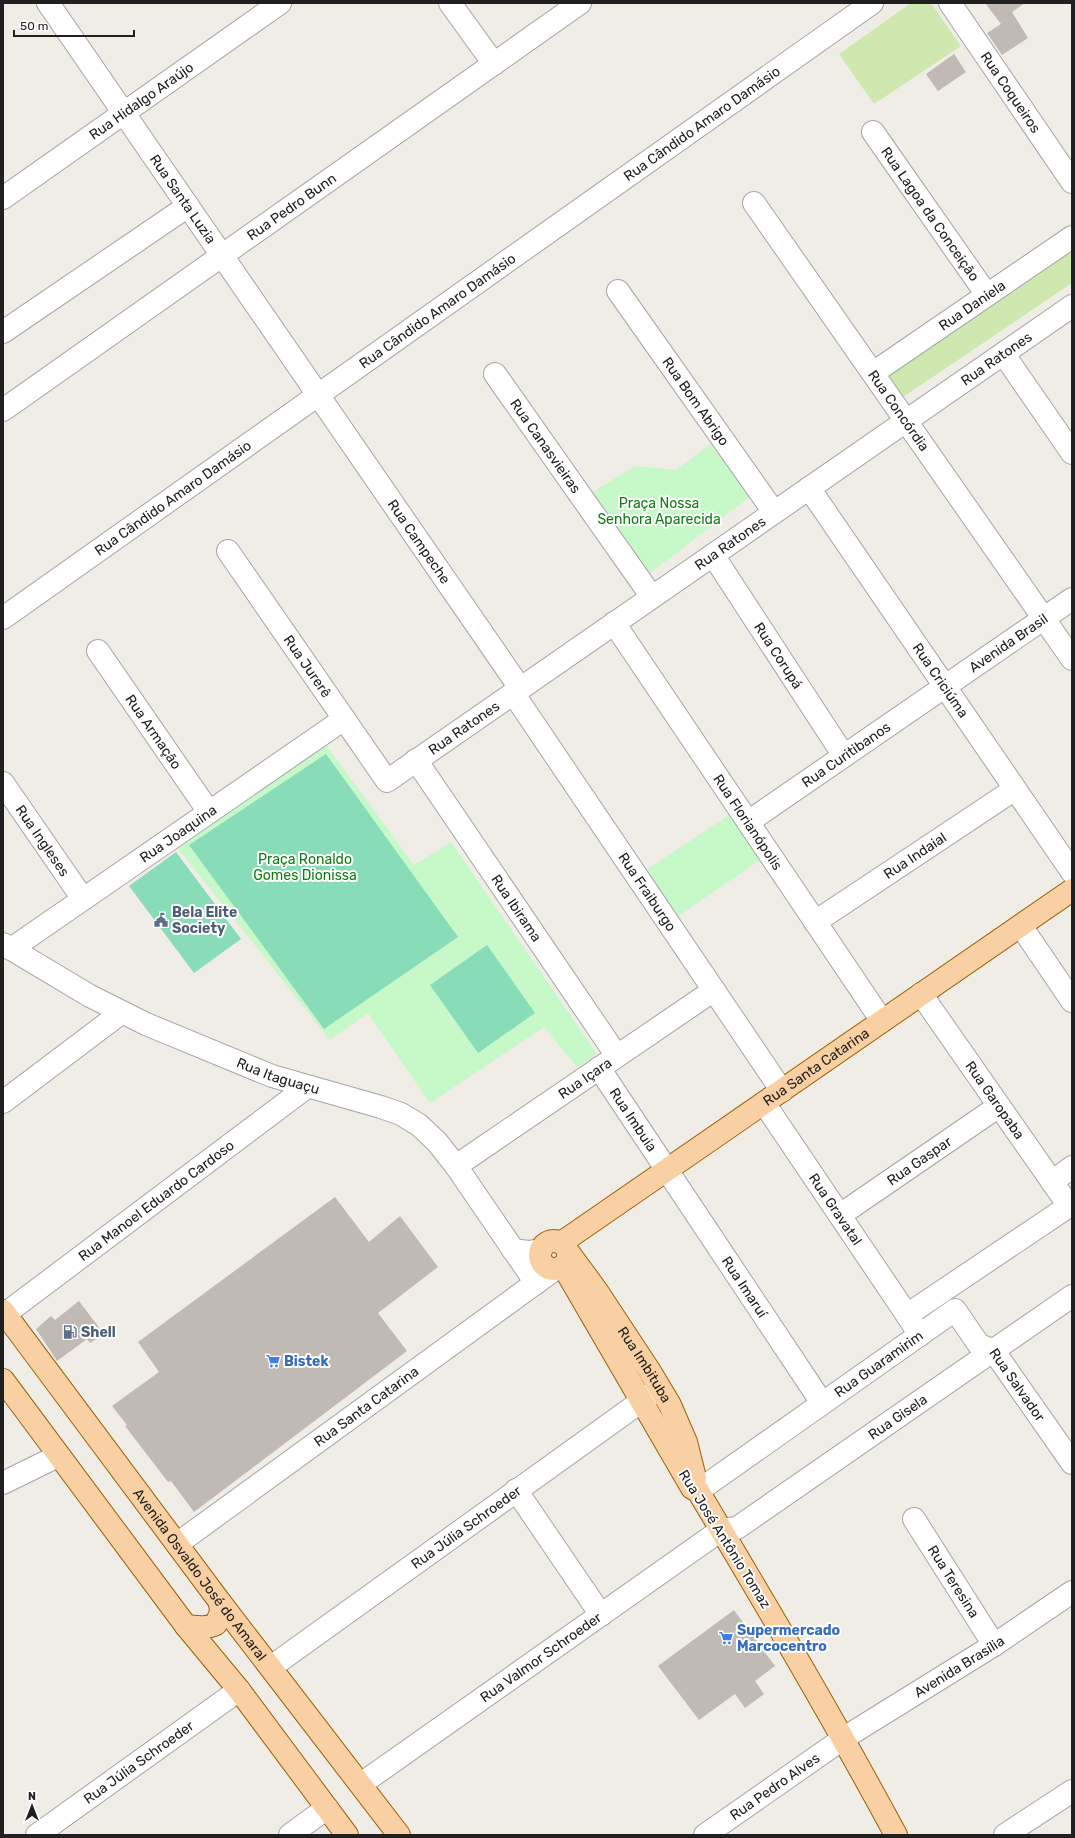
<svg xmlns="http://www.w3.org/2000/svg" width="1075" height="1838" font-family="Rubik,sans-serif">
<rect width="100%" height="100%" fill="#f0ede7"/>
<!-- grass -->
<g fill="#cee8af">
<path d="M911,3h20l30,43 -87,58 -35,-50z"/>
<path d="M1072,246v37l-172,116 -17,-22z"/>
</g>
<!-- park -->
<g fill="#c6f8c8">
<path d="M710,444l41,52 -101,77 -57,-81 42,-26 41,4z"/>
<path d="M324,742l90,123 37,-23 146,212 -20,13 -33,-40 -114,76 -62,-90 -38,27 -158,-199z"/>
<path d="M731,814l29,46 -86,59 -31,-47z"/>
</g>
<!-- pitch -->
<g fill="#88ddb8">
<path d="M326,754l132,183 -134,92 -135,-184z"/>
<path d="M176,852l65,87 -47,34 -65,-87z"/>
<path d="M487,945l48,68 -57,40 -48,-68z"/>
</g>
<!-- building -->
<g fill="#c1b9b3">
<path d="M985,3h40l-13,9 16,26 -26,17 -15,-22 14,-9z"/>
<path d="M954,54l12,18 -28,19 -12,-17z"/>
<path d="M335,1197l34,45 31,-26 38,51 -60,46 29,38 -213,161 -23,-31 -3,1 -43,-56 2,-1 -15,-19 47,-34 -21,-30z"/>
<path d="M79,1301l25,33 -14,9 -3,-4 -30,22 -21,-32 15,-13 4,4z"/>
<path d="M734,1610l41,56 -20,15 9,13 -19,14 -10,-14 -36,26 -41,-54z"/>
</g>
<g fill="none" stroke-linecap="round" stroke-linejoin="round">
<defs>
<g id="minor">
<path id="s1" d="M48,3l472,685"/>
<path d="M450,3l44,61"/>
<path id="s2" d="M950,3l122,179"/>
<path id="s3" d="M873,132l114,163"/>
<path id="s4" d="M3,198l277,-195"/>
<path id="s5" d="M754,203l318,456"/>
<path id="s6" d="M618,291l156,221"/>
<path d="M3,332l185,-126"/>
<path d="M1007,351v8l65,94"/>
<path id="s7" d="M873,373l199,-136"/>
<path id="s8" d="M495,374l157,223"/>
<path id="s9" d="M3,410l577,-407"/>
<path id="s10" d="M809,488l263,384"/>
<path id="s11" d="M228,551l159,230 685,-475"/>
<path id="s12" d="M713,555l131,201"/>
<path id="s13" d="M3,618l869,-615"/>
<path id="s14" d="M614,623l268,398"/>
<path id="s15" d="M98,651l111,161"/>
<path id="s16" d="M513,693l269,398"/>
<path id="s17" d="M416,760l201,296"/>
<path id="s18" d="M3,783l80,116"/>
<path id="s19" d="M748,822l324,-223"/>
<path id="s20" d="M815,922l200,-133"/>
<path d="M1021,926l51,75"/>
<path id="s21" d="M3,944l87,52 56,28 126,52 109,31 20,7 18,11 18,17 19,24 80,117"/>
<path id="s22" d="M11,949l333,-230"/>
<path id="s23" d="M599,1068l223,335"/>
<path d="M3,1102l118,-89"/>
<path id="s24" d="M764,1103l143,212"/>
<path id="s25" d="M456,1166l258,-176"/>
<path d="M1052,1182l20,-15"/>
<path id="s26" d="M840,1215l159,-109"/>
<path d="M513,1250l15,2 13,-2"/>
<path id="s27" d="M5,1314l302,-227"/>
<path d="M920,1335l-13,-20 162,-109 -148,-212"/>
<path d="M3,1483l55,-27"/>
<path d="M516,1490l85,125"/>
<path id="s28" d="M698,1491l257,-181 24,35 14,5 79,113"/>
<path id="s29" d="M914,1519l80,126"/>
<path id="s30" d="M177,1544l378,-275"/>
<path id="s31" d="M271,1667l386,-277"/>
<path id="s32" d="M361,1784l360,-254 16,-2 335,-232"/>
<path id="s33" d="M37,1835l202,-145"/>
<path d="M290,1835l37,-27"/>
<path id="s34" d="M705,1835l139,-97 150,-93 78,-53"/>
<path d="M1005,1835l67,-44"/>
</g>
<g id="major">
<circle cx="554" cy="1255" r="14"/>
<path id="s35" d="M561,1243l511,-353"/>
<path id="s36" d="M569,1253l28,38 52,79 21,35 16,37 9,36"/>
<path d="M563,1266l129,222 6,3c68,114 135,227 198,344"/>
<path id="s37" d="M3,1311l217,291 179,233"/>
<path d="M3,1380l183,246 53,64 108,145"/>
<path d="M186,1626c11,1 20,3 30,-2l5,-12 -1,-10"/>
</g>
</defs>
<!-- minor casing -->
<use href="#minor" stroke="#a4a4a4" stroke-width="24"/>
<!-- major casing -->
<use href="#major" stroke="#986105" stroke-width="24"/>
<!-- minor -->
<use href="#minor" stroke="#fff" stroke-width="22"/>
<!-- major -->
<use href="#major" stroke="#f9d0a3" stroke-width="22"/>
</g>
<!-- icons -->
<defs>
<symbol id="civic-bare" viewBox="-9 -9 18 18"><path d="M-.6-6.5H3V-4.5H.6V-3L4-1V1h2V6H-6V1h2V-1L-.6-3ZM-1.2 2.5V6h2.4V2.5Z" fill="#5c6f8a" stroke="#fff" stroke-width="2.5" paint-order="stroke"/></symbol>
<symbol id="fuel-bare" viewBox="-9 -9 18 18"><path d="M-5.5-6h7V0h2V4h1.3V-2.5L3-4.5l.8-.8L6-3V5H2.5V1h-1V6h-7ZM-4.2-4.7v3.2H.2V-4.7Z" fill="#5c6f8a" stroke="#fff" stroke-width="2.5" paint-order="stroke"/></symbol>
<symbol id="supermarket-bare" viewBox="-9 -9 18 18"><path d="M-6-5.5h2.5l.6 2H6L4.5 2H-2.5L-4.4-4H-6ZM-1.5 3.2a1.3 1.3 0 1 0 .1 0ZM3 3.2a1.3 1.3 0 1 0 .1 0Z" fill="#3f7fe0" stroke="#fff" stroke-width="2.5" paint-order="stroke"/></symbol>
</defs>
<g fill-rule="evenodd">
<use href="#civic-bare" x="151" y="910" width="20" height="20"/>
<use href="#fuel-bare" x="60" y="1322" width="20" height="20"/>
<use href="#supermarket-bare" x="263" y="1351" width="20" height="20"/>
<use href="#supermarket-bare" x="716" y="1628" width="20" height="20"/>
</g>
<g text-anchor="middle" stroke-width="4" stroke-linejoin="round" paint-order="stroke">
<!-- street labels -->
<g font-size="14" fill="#202020" stroke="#fff">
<text dy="5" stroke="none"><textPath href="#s2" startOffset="108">Rua Coqueiros</textPath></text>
<text dy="5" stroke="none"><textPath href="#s4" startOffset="169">Rua Hidalgo Araújo</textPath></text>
<text dy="5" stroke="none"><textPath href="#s13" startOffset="856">Rua Cândido Amaro Damásio</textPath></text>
<text dy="5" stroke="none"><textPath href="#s1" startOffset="238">Rua Santa Luzia</textPath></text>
<text dy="5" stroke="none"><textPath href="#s9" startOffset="353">Rua Pedro Bunn</textPath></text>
<text dy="5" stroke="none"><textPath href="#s3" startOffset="100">Rua Lagoa da Conceição</textPath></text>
<text dy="5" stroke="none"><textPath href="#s7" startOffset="120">Rua Daniela</textPath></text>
<text dy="5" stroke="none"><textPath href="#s13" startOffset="532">Rua Cândido Amaro Damásio</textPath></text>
<text dy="5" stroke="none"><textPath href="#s11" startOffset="1021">Rua Ratones</textPath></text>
<text dy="5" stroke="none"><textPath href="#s6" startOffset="135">Rua Bom Abrigo</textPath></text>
<text dy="5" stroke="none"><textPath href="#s5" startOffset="253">Rua Concórdia</textPath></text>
<text dy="5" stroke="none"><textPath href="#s8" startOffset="88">Rua Canasvieiras</textPath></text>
<text dy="5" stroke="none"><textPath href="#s13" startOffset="208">Rua Cândido Amaro Damásio</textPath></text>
<text dy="5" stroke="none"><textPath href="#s1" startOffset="654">Rua Campeche</textPath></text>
<text dy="5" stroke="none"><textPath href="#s11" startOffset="697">Rua Ratones</textPath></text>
<text dy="5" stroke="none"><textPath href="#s19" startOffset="316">Avenida Brasil</textPath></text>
<text dy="5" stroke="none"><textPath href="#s12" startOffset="120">Rua Corupá</textPath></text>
<text dy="5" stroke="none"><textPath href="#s11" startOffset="140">Rua Jurerê</textPath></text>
<text dy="5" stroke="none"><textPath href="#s10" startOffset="233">Rua Criciúma</textPath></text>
<text dy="5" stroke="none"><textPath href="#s11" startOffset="373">Rua Ratones</textPath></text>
<text dy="5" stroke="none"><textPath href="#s15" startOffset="98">Rua Armação</textPath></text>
<text dy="5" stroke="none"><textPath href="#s19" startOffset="119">Rua Curitibanos</textPath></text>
<text dy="5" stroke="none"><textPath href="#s14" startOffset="240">Rua Florianópolis</textPath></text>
<text dy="5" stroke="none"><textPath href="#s22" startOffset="203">Rua Joaquina</textPath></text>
<text dy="5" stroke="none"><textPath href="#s18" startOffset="70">Rua Ingleses</textPath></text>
<text dy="5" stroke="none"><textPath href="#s20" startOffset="120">Rua Indaial</textPath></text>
<text dy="5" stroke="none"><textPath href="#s16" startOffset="240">Rua Fraiburgo</textPath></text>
<text dy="5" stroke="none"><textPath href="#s17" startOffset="179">Rua Ibirama</textPath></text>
<text dy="5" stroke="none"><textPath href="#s35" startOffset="310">Rua Santa Catarina</textPath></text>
<text dy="5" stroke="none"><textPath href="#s21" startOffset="306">Rua Itaguaçu</textPath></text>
<text dy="5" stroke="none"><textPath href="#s25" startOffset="156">Rua Içara</textPath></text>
<text transform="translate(995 1100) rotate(55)" y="5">Rua Garopaba</text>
<text dy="5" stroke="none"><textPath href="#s23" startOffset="62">Rua Imbuia</textPath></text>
<text dy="5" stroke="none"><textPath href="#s26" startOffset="96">Rua Gaspar</textPath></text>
<text dy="5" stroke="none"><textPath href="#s27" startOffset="189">Rua Manoel Eduardo Cardoso</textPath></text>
<text dy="5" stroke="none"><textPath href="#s24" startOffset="128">Rua Gravatal</textPath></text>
<text dy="5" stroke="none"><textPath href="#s23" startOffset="263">Rua Imaruí</textPath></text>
<text dy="5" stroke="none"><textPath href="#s28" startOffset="221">Rua Guaramirim</textPath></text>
<text dy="5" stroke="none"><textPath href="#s36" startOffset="135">Rua Imbituba</textPath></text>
<text dy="5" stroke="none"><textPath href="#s28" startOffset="414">Rua Salvador</textPath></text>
<text dy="5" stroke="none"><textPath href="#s30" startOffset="234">Rua Santa Catarina</textPath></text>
<text dy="5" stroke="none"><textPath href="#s32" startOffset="652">Rua Gisela</textPath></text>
<text dy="5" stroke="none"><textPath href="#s31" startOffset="240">Rua Júlia Schroeder</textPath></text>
<text transform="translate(725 1539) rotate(58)" y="5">Rua José Antônio Tomaz</text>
<text dy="5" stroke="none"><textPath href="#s37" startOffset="329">Avenida Osvaldo José do Amaral</textPath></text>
<text dy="5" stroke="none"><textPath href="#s29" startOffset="74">Rua Teresina</textPath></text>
<text dy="5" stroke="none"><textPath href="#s32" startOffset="220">Rua Valmor Schroeder</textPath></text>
<text dy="5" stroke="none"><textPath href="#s34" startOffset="305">Avenida Brasília</textPath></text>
<text dy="5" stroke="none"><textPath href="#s33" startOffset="125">Rua Júlia Schroeder</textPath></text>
<text dy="5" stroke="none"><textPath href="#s34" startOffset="85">Rua Pedro Alves</textPath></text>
</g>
<!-- park labels -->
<g font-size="14" fill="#0f7d14" stroke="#fff">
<text x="659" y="508">Praça Nossa<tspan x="659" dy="16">Senhora Aparecida</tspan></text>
<text x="305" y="864">Praça Ronaldo<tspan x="305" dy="16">Gomes Dionissa</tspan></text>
</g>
<!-- service labels -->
<g font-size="14" font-weight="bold" fill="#4e5e75" stroke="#fff" text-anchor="start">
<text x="172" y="917">Bela Elite<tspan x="172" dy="16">Society</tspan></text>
<text x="81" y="1337">Shell</text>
</g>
<!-- shop labels -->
<g font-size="14" font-weight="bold" fill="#366cbe" stroke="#fff" text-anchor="start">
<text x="284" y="1366">Bistek</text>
<text x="737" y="1635">Supermercado<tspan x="737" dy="16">Marcocentro</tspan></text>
</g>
</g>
<!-- border -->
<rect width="1075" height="1838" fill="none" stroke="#202020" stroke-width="8"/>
<!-- north arrow -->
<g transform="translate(32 1806)" stroke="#ffffff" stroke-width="3" paint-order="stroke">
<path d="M0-3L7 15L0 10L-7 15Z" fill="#202020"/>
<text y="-6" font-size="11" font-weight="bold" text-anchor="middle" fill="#202020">N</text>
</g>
<!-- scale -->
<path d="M14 30v6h120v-6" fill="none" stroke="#202020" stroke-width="2"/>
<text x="20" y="30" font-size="12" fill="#202020" stroke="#ffffff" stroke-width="3" paint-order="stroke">50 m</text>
</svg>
